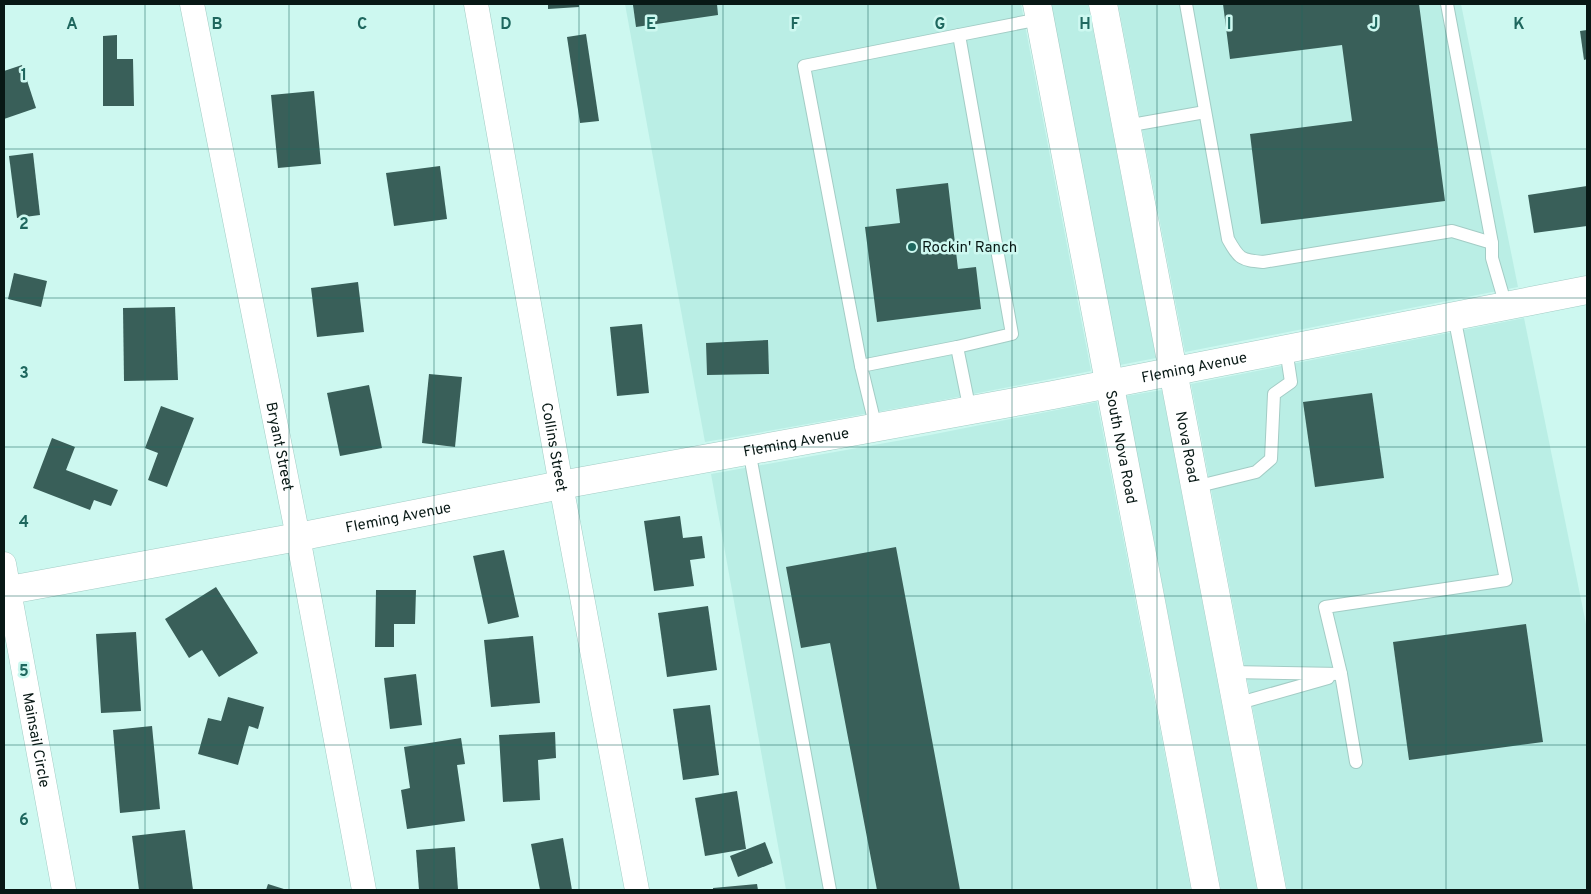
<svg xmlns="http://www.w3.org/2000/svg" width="1591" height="894" font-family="Overpass,sans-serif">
<rect width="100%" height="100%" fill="#cdf8f0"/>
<!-- built -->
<g fill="#baeee5">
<path d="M625,4h396l70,367 -164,32 -222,39z"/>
<path d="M1051,4h37l68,354 -36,7z"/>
<path d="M1118,4h343l57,283 -333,65z"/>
<path d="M1524,318l63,311v261h-300l-96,-506z"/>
<path d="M1162,390l95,500h-36l-95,-494z"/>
<path d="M1097,402l94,488h-405l-75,-416 219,-39z"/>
</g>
<!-- building -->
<g fill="#395f59">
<path d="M548,4h31v3l-31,2z"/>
<path d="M642,4h75l1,11 -82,12 -3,-22z"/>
<path d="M1223,4h196l26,197 -184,23 -11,-90 102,-13 -10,-76 -112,14z"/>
<path d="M1587,30v29l-3,1 -4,-29z"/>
<path d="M586,34l13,87 -19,2 -13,-86z"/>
<path d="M117,35v24h16l1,47h-31v-70z"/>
<path d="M22,65l14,43 -32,11v-48z"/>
<path d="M314,91l7,73 -43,4 -7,-73z"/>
<path d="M33,153l7,62 -23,3 -8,-62z"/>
<path d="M440,166l7,53 -53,7 -8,-53z"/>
<path d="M948,183l10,86 18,-2 5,42 -104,13 -12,-95 35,-4 -4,-34z"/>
<path d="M1587,186v40l-53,7 -6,-38z"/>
<path d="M14,273l33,8 -6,26 -33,-8z"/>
<path d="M358,282l6,50 -47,5 -6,-49z"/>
<path d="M175,307l3,73 -54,1 -1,-73z"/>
<path d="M642,324l7,69 -32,3 -7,-69z"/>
<path d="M768,340l1,34 -62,1 -1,-32z"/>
<path d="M429,374l33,3 -7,70 -33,-4z"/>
<path d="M369,385l13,63 -42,8 -13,-63z"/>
<path d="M1372,393l12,85 -69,9 -12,-85z"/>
<path d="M161,406l33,12 -27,69 -19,-7 10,-27 -13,-5z"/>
<path d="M52,438l23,9 -9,23 52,20 -7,16 -17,-6 -4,10 -57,-22z"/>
<path d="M680,516l3,22 19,-2 3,22 -15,2 4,26 -40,5 -10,-70z"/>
<path d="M896,547l64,343h-83l-47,-247 -29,5 -15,-81z"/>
<path d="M504,550l15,67 -31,7 -15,-68z"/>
<path d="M216,587l42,66 -39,24 -17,-27 -13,8 -24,-39z"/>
<path d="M376,590h40l-1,34h-21v23h-19z"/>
<path d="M708,606l9,64 -50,7 -9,-64z"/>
<path d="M1526,624l17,118 -134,18 -16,-118z"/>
<path d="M136,632l5,79 -40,2 -5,-79z"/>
<path d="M533,636l7,67 -49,4 -7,-67z"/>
<path d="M416,674l6,51 -32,4 -6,-51z"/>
<path d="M228,697l36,10 -6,22 -9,-3 -11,39 -40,-11 10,-36 13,3z"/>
<path d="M710,705l9,70 -36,5 -10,-71z"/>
<path d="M152,726l8,83 -40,4 -7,-83z"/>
<path d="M555,732l1,26 -18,2 2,40 -37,2 -4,-67z"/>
<path d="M461,738l4,26 -8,1 8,56 -58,8 -6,-39 9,-2 -6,-41z"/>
<path d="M737,791l9,58 -41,7 -10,-58z"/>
<path d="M185,830l8,60h-54l-7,-54z"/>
<path d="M563,838l9,52h-32l-9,-46z"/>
<path d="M765,842l8,21 -35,14 -8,-21z"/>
<path d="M455,847l3,43h-39l-3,-40z"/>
<path d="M268,884l19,6h-21z"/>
<path d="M757,884l1,6h-45v-2z"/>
</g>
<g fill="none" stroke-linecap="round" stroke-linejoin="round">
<defs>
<g id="service">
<path d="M1186,4l42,235c11,20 13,21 35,23l189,-31 40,12"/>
<path d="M1447,4l45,239v15l14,48"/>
<path d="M1126,126l79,-14"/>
<path d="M861,366l-57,-300 155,-31"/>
<path d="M970,411l-13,-64 55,-13 -53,-299 81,-16"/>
<path d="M876,428l-15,-62 96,-19"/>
<path d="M749,450l81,440"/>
<path d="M1195,487l61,-15 15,-13 3,-65 17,-12 -5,-33"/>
<path d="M1230,672l111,2"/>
<path d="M1236,704l92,-26"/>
<path d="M1356,762l-15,-88 -16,-67 181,-27 -52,-264"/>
</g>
<g id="minor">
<path id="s1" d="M192,4l106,533 66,353"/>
<path id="s2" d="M476,4l85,481 76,405"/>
<path id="s3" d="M4,564l60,326"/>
</g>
<g id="tertiary">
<path id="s4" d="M4,591l294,-54 263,-52 492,-90 534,-105"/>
</g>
<g id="primary">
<path id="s5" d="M1037,4l169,886"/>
<path id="s6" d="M1103,4l169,886"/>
</g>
</defs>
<!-- service casing -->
<use href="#service" stroke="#a3ccc5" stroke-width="14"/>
<!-- minor casing -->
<use href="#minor" stroke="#a3ccc5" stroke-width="25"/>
<!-- tertiary casing -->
<use href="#tertiary" stroke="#a3ccc5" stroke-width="29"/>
<!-- primary casing -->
<use href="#primary" stroke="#a3ccc5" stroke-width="29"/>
<!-- service -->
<use href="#service" stroke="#fff" stroke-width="12"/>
<!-- minor -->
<use href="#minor" stroke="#fff" stroke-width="24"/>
<!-- tertiary -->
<use href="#tertiary" stroke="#fff" stroke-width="28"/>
<!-- primary -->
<use href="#primary" stroke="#fff" stroke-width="28"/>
</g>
<!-- grid -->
<path fill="none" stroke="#1e675e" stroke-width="1" stroke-opacity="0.55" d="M145,4v886M289,4v886M434,4v886M579,4v886M723,4v886M868,4v886M1012,4v886M1157,4v886M1302,4v886M1446,4v886M4,149h1583M4,298h1583M4,447h1583M4,596h1583M4,745h1583"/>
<!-- markers -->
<circle fill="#1e675e" stroke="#cdf8f0" stroke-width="2" cx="912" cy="247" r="5"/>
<g text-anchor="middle" stroke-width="5" stroke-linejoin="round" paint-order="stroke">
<!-- poi labels -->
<g font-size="15" fill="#081815" stroke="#cdf8f0" text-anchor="start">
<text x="922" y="252">Rockin' Ranch</text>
</g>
<!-- street labels -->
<g font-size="15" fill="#081815" stroke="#cdf8f0">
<text dy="5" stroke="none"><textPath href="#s4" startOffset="1211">Fleming Avenue</textPath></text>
<text dy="5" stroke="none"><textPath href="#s4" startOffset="806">Fleming Avenue</textPath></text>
<text dy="5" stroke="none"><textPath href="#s1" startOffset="451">Bryant Street</textPath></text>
<text dy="5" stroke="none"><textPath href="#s2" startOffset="450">Collins Street</textPath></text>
<text dy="5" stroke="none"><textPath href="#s5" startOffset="451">South Nova Road</textPath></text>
<text dy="5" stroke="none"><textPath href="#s6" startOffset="451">Nova Road</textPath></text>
<text dy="5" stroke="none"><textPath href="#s4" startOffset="401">Fleming Avenue</textPath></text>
<text dy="5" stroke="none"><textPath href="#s3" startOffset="179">Mainsail Circle</textPath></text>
</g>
</g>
<g font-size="16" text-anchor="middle" font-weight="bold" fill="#1e675e" stroke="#cdf8f0" stroke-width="5" stroke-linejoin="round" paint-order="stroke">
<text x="72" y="29">A</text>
<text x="217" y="29">B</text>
<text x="362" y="29">C</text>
<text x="506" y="29">D</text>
<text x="651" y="29">E</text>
<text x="795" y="29">F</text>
<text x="940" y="29">G</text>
<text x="1085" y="29">H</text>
<text x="1229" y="29">I</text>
<text x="1374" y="29">J</text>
<text x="1519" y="29">K</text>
<text x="24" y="80">1</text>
<text x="24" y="229">2</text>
<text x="24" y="378">3</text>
<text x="24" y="527">4</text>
<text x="24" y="676">5</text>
<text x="24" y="825">6</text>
</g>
<!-- border -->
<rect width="1591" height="894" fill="none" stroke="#081815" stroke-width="10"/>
</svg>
